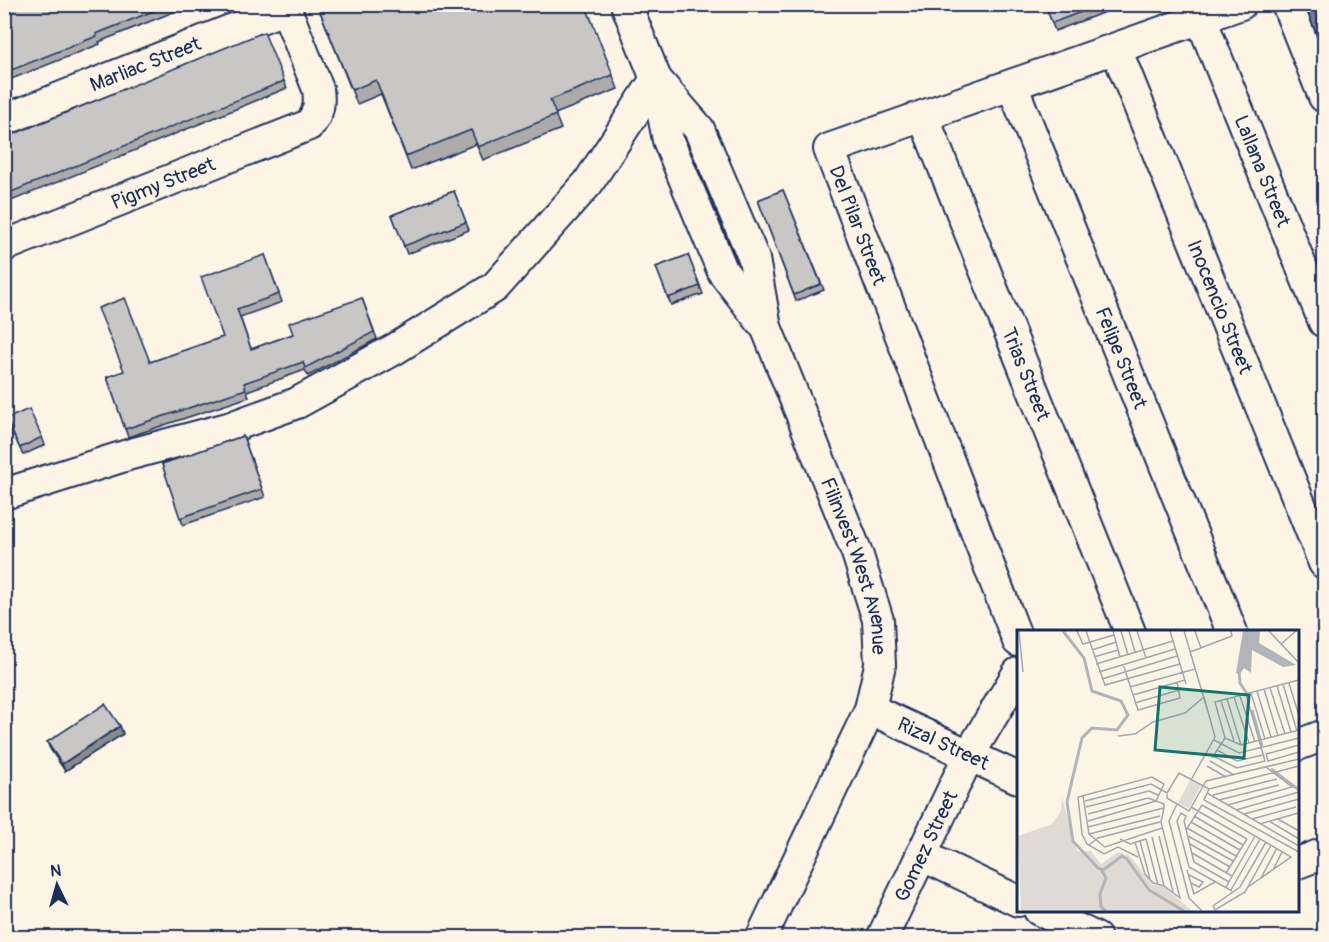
<svg xmlns="http://www.w3.org/2000/svg" width="1329" height="942" font-family="Pangolin,sans-serif">
<rect width="100%" height="100%" fill="#fcf5e5"/>
<filter id="ink" filterUnits="userSpaceOnUse"><feTurbulence type="fractalNoise" baseFrequency=".0167" numOctaves="2"/><feDisplacementMap in="SourceGraphic" scale="12" xChannelSelector="R" yChannelSelector="G"/><feConvolveMatrix kernelMatrix="1 2 1 2 8 2 1 2 1" color-interpolation-filters="sRGB"/></filter>
<g filter="url(#ink)">
<g fill="none" stroke-linecap="round" stroke-linejoin="round">
<!-- stream -->
<path stroke="#767f94" stroke-width="8" d="M1309,4l15,40"/>
<defs>
<g id="minor">
<path d="M626,4l30,75 12,61 55,132 40,52"/>
<path d="M1287,4l37,93"/>
<path id="s1" d="M1201,19l123,303"/>
<path id="s2" d="M1116,49l208,514"/>
<path id="s3" d="M656,79l43,50 55,130 12,68 91,226 21,67 2,45 -10,44 -109,229"/>
<path id="s4" d="M1012,85l220,547"/>
<path id="s5" d="M923,116l207,516"/>
<path id="s6" d="M4,120l282,-112"/>
<path id="s7" d="M4,246l305,-121c10,-12 11,-21 9,-36l-34,-85"/>
<path d="M4,494l127,-40 97,-26 69,-25 98,-54 100,-62 93,-104 68,-104"/>
<path d="M1018,641l-189,-492 412,-145"/>
<path id="s8" d="M870,709l148,69"/>
<path d="M1298,745l26,-10"/>
<path d="M921,855l97,46"/>
<path d="M1298,863l26,-10"/>
<path d="M1039,910l57,28"/>
<path id="s9" d="M882,938l87,-183 49,-82"/>
</g>
</defs>
<!-- minor casing -->
<use href="#minor" stroke="#1b2f5e" stroke-width="34"/>
<!-- minor -->
<use href="#minor" stroke="#fcf5e5" stroke-width="30"/>
</g>
<!-- wall -->
<g fill="#acabaa" stroke="#1b2f5e" stroke-width="1.5">
<path d="M25,4h168l-94,38 1,2 -96,38v-69z"/>
<path d="M317,4h268l33,85 -63,25 6,15 -78,31 -7,-16 -65,26 -30,-76 -24,10z"/>
<path d="M1045,4h81l-71,27z"/>
<path d="M284,81l3,7 -283,116v-66z"/>
<path d="M783,190l41,100 -28,11 -38,-101z"/>
<path d="M454,191l15,39 -62,24 -15,-39z"/>
<path d="M265,255l17,47 -42,15 11,32 42,-15 69,-36 15,41 -69,37 -3,-6 -58,21 2,6 -121,40 -21,-60 116,-40z"/>
<path d="M688,255l15,39 -32,11 -15,-38z"/>
<path d="M4,417l7,19 -7,3z"/>
<path d="M6,419l36,18 3,8 -22,10z"/>
<path d="M243,436l22,61 -82,28 -21,-61z"/>
<path d="M120,726l3,8 -58,37 -15,-22 -3,-7z"/>
</g>
<!-- shaded-wall -->
<path fill="#8c8b8b" stroke="#1b2f5e" stroke-width="1.5" d="M120,726l3,8 -58,37 -3,-7z"/>
<!-- building -->
<g fill="#c8c7c6" stroke="#1b2f5e" stroke-width="1.5">
<path d="M25,4h146l-75,30 1,2 -93,37v-60z"/>
<path d="M317,4h268l28,71 -63,25 6,15 -78,32 -7,-17 -65,26 -30,-76 -24,10z"/>
<path d="M1045,4h57l-50,19z"/>
<path d="M264,32l20,49 -280,114v-57z"/>
<path d="M783,190l38,94 -27,11 -36,-95z"/>
<path d="M454,191l12,31 -62,24 -12,-31z"/>
<path d="M265,255l14,39 -42,15 14,40 42,-15 -4,-11 73,-25 12,34 -69,36 -2,-6 -59,21 2,6 -121,40 -18,-52 17,-6 -26,-63 27,-10 25,64 73,-25 -22,-60z"/>
<path d="M688,255l12,31 -32,12 -12,-31z"/>
<path d="M29,409l13,28 -22,11 -14,-29z"/>
<path d="M4,417l4,12 -4,1z"/>
<path d="M243,436l19,53 -82,29 -18,-54z"/>
<path d="M105,704l15,22 -58,38 -15,-22z"/>
</g>
</g>
<g text-anchor="middle" stroke-width="5" stroke-linejoin="round" paint-order="stroke">
<!-- street labels -->
<g font-size="20" fill="#1b2f5e" stroke="#fcf5e5">
<text dy="7" stroke="none"><textPath href="#s6" startOffset="152">Marliac Street</textPath></text>
<text dy="7" stroke="none"><textPath href="#s1" startOffset="164">Lallana Street</textPath></text>
<text dy="7" stroke="none"><textPath href="#s7" startOffset="171">Pigmy Street</textPath></text>
<text transform="translate(858 225) rotate(69)" y="7">Del Pilar Street</text>
<text dy="7" stroke="none"><textPath href="#s2" startOffset="278">Inocencio Street</textPath></text>
<text dy="7" stroke="none"><textPath href="#s4" startOffset="294">Felipe Street</textPath></text>
<text dy="7" stroke="none"><textPath href="#s5" startOffset="278">Trias Street</textPath></text>
<text dy="7" stroke="none"><textPath href="#s3" startOffset="532">Filinvest West Avenue</textPath></text>
<text dy="7" stroke="none"><textPath href="#s8" startOffset="81">Rizal Street</textPath></text>
<text dy="7" stroke="none"><textPath href="#s9" startOffset="102">Gomez Street</textPath></text>
</g>
</g>
<!-- overview -->
<g transform="translate(1017 630)">
<rect width="282" height="282" fill="#fcf5e5"/>
<path d="M173,150l11,6 -12,22 -11,-5zM45,167l15,54h14l10,13 17,-12 12,4 23,29 12,2 27,24h-171l-3,-75 34,-12 9,-13z" fill="#dfdbd4"/>
<path d="M226,1h17l-1,12 37,22 -13,2 -31,-17 -1,23 -7,-5 -4,6 -4,-1z" fill="#b2b4b8"/>
<path fill="none" stroke="#b2b4b8" stroke-width="3" d="M46,1l21,27 8,33 29,10 7,14 -11,15 -25,-2 -10,10 -15,64 6,39 25,27 5,2 19,-14 5,3 22,31 35,21M222,42l1,11 7,11M235,80l10,36M254,139l28,21M84,239l5,9 -6,16 1,13 5,4"/>
<path fill="none" stroke="#a2a6af" stroke-width="1.5" d="M2,1l4,41M60,1l6,13 31,-9M69,1l19,54 75,-21M96,1l7,26M104,1l7,24M112,1l6,21M120,1l9,27M153,1l16,53M167,1l24,81M178,1l6,17M252,1l30,32M264,14l15,-13M75,20l24,-8M173,22l42,-16 -1,-5M77,27l24,-7M79,34l77,-23M106,34l15,46 42,-12 -3,-16M0,39v22M82,42l76,-23M85,49l75,-23M272,53l10,33M266,54l14,47M260,56l14,46M113,57l65,-18M253,58l15,46M247,59l14,47M240,61l14,46M234,63l14,46M116,65l52,-15M223,66l15,46M217,67l15,46M210,69l14,46M204,71l13,40M118,73l44,-13M101,106l17,-2 18,-12 32,-9 19,-16M208,108l-10,-36 84,-22M208,108l16,7 58,-15M197,110l25,13 60,-15M282,115l-33,9 2,7 31,-9M200,120l20,11 26,-6M196,126l24,12 28,-7 -19,-67M195,128l13,-20M193,131l24,14M190,136l19,11M174,150l24,-43 -11,-40M189,151l93,-22M192,159l-5,11 95,52M192,159l90,-23M150,163l12,-20 30,16M190,163l92,53M150,164v4l22,13 17,-30M196,165l64,-16M66,166l6,38 16,13 57,-19M202,170l60,-15M68,171l66,-17 16,9M160,174l-8,17 20,77 13,13M211,175l64,-18 -26,-20M69,177l63,-16 9,4M174,177l56,32M219,180l63,-18M71,184l60,-16 16,6v4M227,184l55,-15M177,186l49,29M235,189l44,-12M261,189l21,12M71,191l68,-20M252,191l30,18M174,192l49,28M243,194l38,-11M71,197l76,-19M170,198l49,28M169,200l16,-25 89,52 -43,30M72,204l71,-18M142,206l14,56M171,206l45,25M135,207l12,49M103,209l10,5 16,-5M129,209l12,46M123,211l10,38M118,212l10,32 8,9 11,3 16,12 -19,-76 3,-14M249,212l-26,45 -27,19 2,4 30,-18 26,-47M173,214l40,23M72,215l9,-7 62,-16M175,223l40,23M121,227l-20,-10 -14,7 -17,-10 -5,-10 -4,-37 74,-20 12,7 -8,17M172,237l-12,-46 4,-8 5,3 -2,5 10,41 35,20M172,237l43,24M170,240l7,24 21,-12M256,240l9,-18M209,243l21,-34M172,245l14,7 -4,5 -8,-4M244,248l16,-30M209,257l29,-51M214,260l29,-51"/>
<path fill="#0f766e" fill-opacity="0.15" stroke="#0f766e" stroke-width="3" d="M143,57l89,8 -5,63 -89,-8z"/>
<rect width="282" height="282" fill="none" stroke="#1b2f5e" stroke-width="3"/>
</g>
<!-- margin -->
<rect width="1329" height="942" fill="none" stroke="#fcf5e5" stroke-width="24"/>
<rect x="12" y="12" width="1305" height="918" fill="none" stroke="#1b2f5e" stroke-width="2" filter="url(#ink)"/>
<!-- north arrow -->
<g transform="translate(57 885) rotate(355)" stroke="#fcf5e5" stroke-width="4.5" paint-order="stroke">
<path d="M0-4.5L10 22L0 15L-10 22Z" fill="#1b2f5e"/>
<text y="-9" font-size="16" font-weight="bold" text-anchor="middle" fill="#1b2f5e">N</text>
</g>
</svg>
